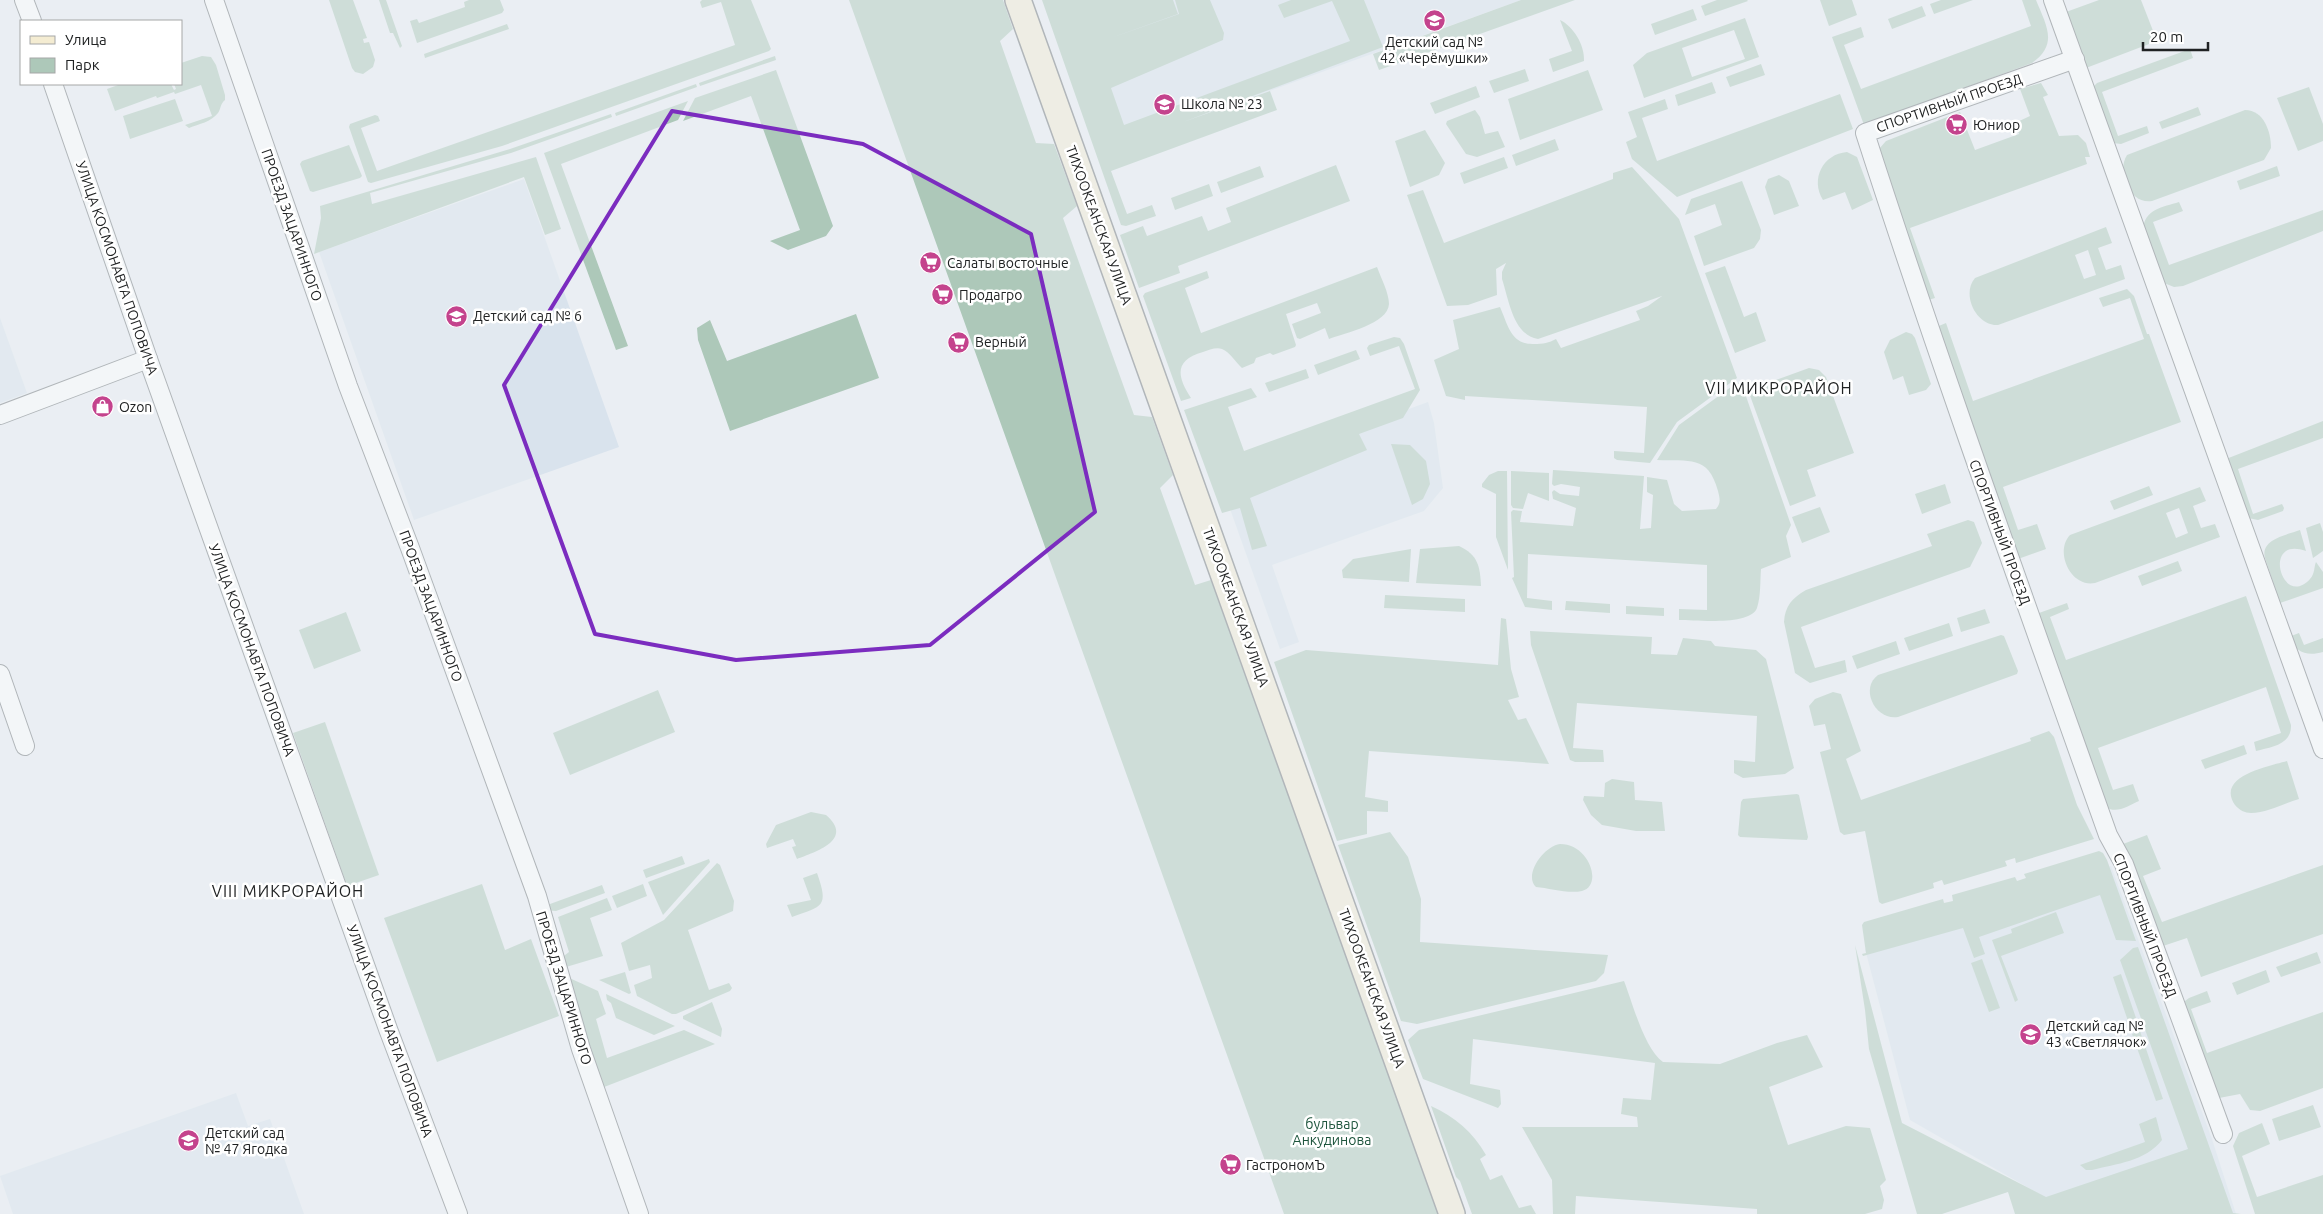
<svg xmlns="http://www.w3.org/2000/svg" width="2323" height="1214" font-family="Ubuntu,sans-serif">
<rect width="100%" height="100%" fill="#eaeef3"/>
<!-- built -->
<g fill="#d9e3ed">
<path d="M1059,0h462l-409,148z"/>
<path d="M524,179l95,268 -205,73 -95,-268z"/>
<path d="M0,318l27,75 -27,10z"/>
<path d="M1428,402l6,21 9,65 -19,23 -152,54 27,77 -19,7 -61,-171z"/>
<path d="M2111,866l101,273 24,75 -176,-8 -150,-86 -45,-171z"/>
<path d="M236,1093l12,33 22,-7 34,95h-291l-13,-38z"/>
</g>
<!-- green -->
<g fill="#adc8b9" fill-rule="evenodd">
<path d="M329,0h24l14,38 -4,1 1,4 5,-1 6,18 -2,7 -10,7 -8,-2 -3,-4z"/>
<path d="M379,0h7l16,46 -2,2 -7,-15h-3z"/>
<path d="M469,0h31l4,10 -2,3 -85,30 -7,-22 7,-2 2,4 46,-16 -1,-5z"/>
<path d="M702,0h49l20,49 -2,2 -267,95 -131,37 -3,-1 -19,-55 1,-3 25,-9 3,1 2,5 -19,7 16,43 358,-126 -14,-43 -19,6 -2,-6z"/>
<path d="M849,0h154l10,29 -13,12 36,102 18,1 23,62 -14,12 71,197 18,2 21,58 -13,13 35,97 16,-5 227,634h-154z"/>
<path d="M1042,0h131l5,14 -70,25 71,-25 -4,-14h35l14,33 -1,7 -112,48 13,37 226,-84 -18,-40 -48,17 -6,-13 13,-5h73l19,47 -200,75 87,-31 7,19 -166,61 16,43 25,-9 4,11 -30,10 -5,-1z"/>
<path d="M1521,0h54l-196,70 -6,-16z"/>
<path d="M1717,0h30l1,1 -43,15 -4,-10z"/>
<path d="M1820,0h32l5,15 -28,11z"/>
<path d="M1941,0h32l-39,14 -4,-10z"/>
<path d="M2022,0h14c10,25 23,44 -4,63l-168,62 -32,-88 29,-10 3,10 -20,8 17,44 170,-63z"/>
<path d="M2099,0h42l16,41 -71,27 -20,-56z"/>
<path d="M1922,6l4,10 -34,13 -4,-10z"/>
<path d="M1693,9l4,11 -42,15 -4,-11z"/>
<path d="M1745,18l14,39 -115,41 -11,-33 14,-12zM1734,30l11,29 -53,18 -10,-29z"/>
<path d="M1560,20c13,6 25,25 24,41l-31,11 -4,-13 23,-8z"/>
<path d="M507,24l2,5 -84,29 -1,-4z"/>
<path d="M2190,49l3,9 -91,34 16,44 29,-10 2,7 -28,11 -8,-1 -20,-56 4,-4z"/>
<path d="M202,56l9,1 5,8 9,30v5c-5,4 -4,9 -7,13 -7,9 -19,11 -29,15l-4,-3 27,-9 -11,-31 -26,9 -1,-2 -17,6 -1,-2 -41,15 -8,-22 14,-5h50l3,6 2,-1 -2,-5h7v-21z"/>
<path d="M775,56l1,4 -76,26 -1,-3z"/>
<path d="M1761,64l4,11 -35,12 -4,-10z"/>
<path d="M1525,69l4,12 -35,12 -5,-12z"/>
<path d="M776,70l57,156 -7,10 -38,14 -18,-9 30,-11 -49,-134 -68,25 12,-23z"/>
<path d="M1588,70l15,40 -83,30 -12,-41z"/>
<path d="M1712,82l4,11 -38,13 -3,-11z"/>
<path d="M2041,83l7,12 -5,2 16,39 19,-1 8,8 4,14h-5l2,7 -177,64 25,70 -10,3 -46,-152 7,-8 74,-29 15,38 44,-16 -4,-11 15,-7 -10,-27z"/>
<path d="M696,84l1,3 -81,29 -1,-3z"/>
<path d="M1476,86l4,11 -45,17 -5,-11z"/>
<path d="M2309,87l14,37v17l-25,10 -21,-53z"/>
<path d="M1840,94l13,35 -176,68 -45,-38 -6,-17 11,-5 -9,-25 37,-13 3,10 -26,9 15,43z"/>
<path d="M175,99l8,22 -53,18 -7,-23z"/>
<path d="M688,101l-10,19 -117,44 67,182 -12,4 -72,-197z"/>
<path d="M2198,107l3,8 -39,14 -3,-7z"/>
<path d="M1475,110l5,7 5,17 13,-3 7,16 -28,10 -11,-3 -20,-30 1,-3z"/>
<path d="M2245,110c19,0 26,22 26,38l-7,12 -112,41c-22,4 -36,-29 -25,-46z"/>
<path d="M611,114l1,3 -101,36 -141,40 2,11 164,-47 25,72 -16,6 -21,-58 -210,77 7,-36 -1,-12 190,-57z"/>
<path d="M1425,130l20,33 -6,12 -29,12 -15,-46z"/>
<path d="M1555,139l4,11 -43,16 -4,-11z"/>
<path d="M349,145l13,31 -2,2 -47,14 -3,-1 -10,-27 2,-3z"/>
<path d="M1847,152l10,5 16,43 -21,10 -7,-18 -22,8c-13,-21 0,-46 24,-48z"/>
<path d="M1504,157l4,11 -44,16 -4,-11z"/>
<path d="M1336,165l14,36 -172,65 2,7 -41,15 -19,-53 23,-9 4,10 55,-20 6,15 23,-9 -5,-14z"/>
<path d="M1260,166l4,11 -43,16 -4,-11z"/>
<path d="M2277,166l3,10 -40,14 -3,-9z"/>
<path d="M1632,167l47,52 58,159 -60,44 -27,41 -33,-3 -3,-2v-7l30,2 3,-46 -182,-11v4l-19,-4 -12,-36 25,-11 -6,-29 47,-13c8,18 11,38 34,37 9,0 15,-1 22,-5l5,9 79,-28 -4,-9 12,-5 14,-10 -124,43c-25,-4 -29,-39 -36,-60v-7l4,-9 -10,6 1,26 -29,10 -21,1 -40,-111 16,-5 21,53 169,-64v-6z"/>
<path d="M1779,175l10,6 10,25 -25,9 -9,-28 3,-8z"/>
<path d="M1742,181l19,49 -1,9 -6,9 -50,18 -10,-30 28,-11 -7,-21 -30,11 6,-16z"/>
<path d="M1209,184l4,12 -38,14 -4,-12z"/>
<path d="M2179,202l4,9 -30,11 16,43 154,-55v21l-140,55 -9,1 -10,-4 -21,-53c1,-21 20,-23 36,-28z"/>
<path d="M2106,227l6,16 -14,5 8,22 15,-5 4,14 -127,46c-22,1 -37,-31 -23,-47zM2088,250l8,25 -12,4 -9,-24z"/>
<path d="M1725,266l19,51 12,-5 10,29 -31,12 -30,-80z"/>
<path d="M1377,267c4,11 12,26 12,37 -1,20 -44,29 -60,35l-4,-11 -25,11 -3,-1 -5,-14 29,-11 -4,-10 -31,11 10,31 -1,2 -22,8 -3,-2 -14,5 -2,5 -12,5c-6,-5 -12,-16 -20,-19 -6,-2 -13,1 -19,3 -28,8 -27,23 -12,46l-10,3 -38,-105 2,-3 62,-22 2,7 -24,10 16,45z"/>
<path d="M2127,289l7,7 13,38h2l32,88 -178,65 15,43 19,-6 9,25 -28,10 -84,-231 12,-5 27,78 171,-62 -14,-41 -27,9 -4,-9z"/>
<path d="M856,314l23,64 -149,53 -32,-91 -1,-12 13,-8 17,41z"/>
<path d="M1906,332l6,2 3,4 16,46 -5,6 -17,5 -6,-19 -10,4 -9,-28 6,-12z"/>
<path d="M1394,337l6,1 4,6 16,46 -17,28 -44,16 8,16 -117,48 17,48 -15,4 -12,-42 -18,5 -38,-103 67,-22 6,9 -29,10 16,44 171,-62 -16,-43 -29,10 -3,-8 2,-3z"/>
<path d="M1356,350l4,9 -42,16 -4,-10z"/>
<path d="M1809,368l10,2 7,7 28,76 -47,17 9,26 -26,10 -42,-116z"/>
<path d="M1306,369l3,9 -40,14 -4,-9z"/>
<path d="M1741,382l50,143 -5,11 5,21 -30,12c-1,12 0,27 -4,39 -7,18 -60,12 -78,12v-11l28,1v-45l-179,-11 -1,44 25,3v9l-27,-3 -13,-29 2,-1 -3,-65 2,-2 9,1 -2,11 53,4 3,-18 -23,-9 -1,-7 2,-2 6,4 19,2 1,-9 -19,-3 -7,2 -2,-2 1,-14 91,6 -4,53 11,-1 2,-33 -6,-3v-15l20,3 7,24 8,7 34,-2c5,-6 4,-10 2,-18 -10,-37 -29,-29 -61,-31l22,-35 56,-41z"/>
<path d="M2323,421v17l-85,31 15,45 29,-10 2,4 -1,3 -25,9 -10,-2 -22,-59z"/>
<path d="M1391,444l19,1 16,16 4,23 -7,15 -11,6z"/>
<path d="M1498,471h9l1,99 -12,-33v-43l-14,-7v-3l7,-9z"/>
<path d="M1511,471l38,2v28l-21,-8 -5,16 -10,-1 -2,-3z"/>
<path d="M1945,484l6,19 -29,11 -7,-20z"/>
<path d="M2149,486l4,9 -39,15 -4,-9z"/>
<path d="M2200,487l6,14 -13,5 8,22 14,-4 5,13 -125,46c-24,5 -41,-31 -25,-48zM2179,508l9,25 -12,5 -10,-25z"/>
<path d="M1820,507l10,25 -28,11 -10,-26z"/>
<path d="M1968,520l6,2 8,21 -12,24 -169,60 14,41 30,-8 2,12 -37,11 -15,-10 -11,-51c1,-16 8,-24 22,-32l126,-44 -5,-12z"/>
<path d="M2320,523l3,9v19l-10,7 -7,-30z"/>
<path d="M2300,530l6,21c-45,-16 -24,59 4,28 5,-5 4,-13 6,-17l7,10v16l-43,15 -15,-45c-5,-19 22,-23 35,-28z"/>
<path d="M1459,546c19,9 21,20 22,40l-65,-3 4,-34z"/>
<path d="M1411,549l-2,33 -66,-4 -1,-8 11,-11z"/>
<path d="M2178,561l4,10 -40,15 -4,-10z"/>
<path d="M1385,595l80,4v13l-81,-4z"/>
<path d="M2246,596l45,129c1,20 -20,22 -35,26l-2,-9 27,-9 -15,-46 -168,61 15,42 20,-6 6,17c-11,5 -24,14 -34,5l-67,-191 1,-2 28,-10 2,6 -19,8 16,43z"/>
<path d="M1566,601l44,3v9l-45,-3z"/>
<path d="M1626,606l38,2v8l-38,-2z"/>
<path d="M1985,609l5,14 -29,9 -4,-14z"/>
<path d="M346,612l15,39 -47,18 -15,-39z"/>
<path d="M1501,618l5,1 5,50 8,28 -11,3 10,20 8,-2 23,46 -180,-13 -4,46 23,4v11l-21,-1v23l-30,7 -63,-179 32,-12 192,15z"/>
<path d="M1949,623l4,13 -44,15 -5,-13z"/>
<path d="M1530,631l122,6 -1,17 26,1 6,-17 28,3 4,5 41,4 10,9 28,109 -9,6 -42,4 -9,-5v-13l21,2 2,-46 -180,-13 -4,45 30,2 1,12h-29l-5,-2 -39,-115z"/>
<path d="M2299,633l5,12 19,-7v14c-18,5 -26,-1 -37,-14z"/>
<path d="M2001,635l3,1 14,35 -1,3 -119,43c-22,4 -39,-28 -20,-42z"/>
<path d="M1896,641l4,13 -43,15 -5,-13z"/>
<path d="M658,690l17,42 -105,43 -17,-42z"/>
<path d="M1833,692l8,2 20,57 -15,8 15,41 170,-59 -1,-3 19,-7 5,6 23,68 17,34 -78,24 -1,-5 -10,3 2,5 -63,19 -2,-5 -9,3 1,5 -52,16 -3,-2 -14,-71 -21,4 -4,-3 -20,-80 11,-3 -6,-25 -11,2 -5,-20 6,-7z"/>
<path d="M325,722l54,153 -32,11 -54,-153z"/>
<path d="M2244,745l3,9 -42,15 -4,-9z"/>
<path d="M2287,761l12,38c-14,4 -32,14 -48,14 -6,0 -12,-3 -16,-8 -20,-29 35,-39 52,-44z"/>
<path d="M1612,779l22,3 1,18 27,2 3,29h-29l-34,-6 -11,-10 -8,-15 1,-4 20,1 1,-14z"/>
<path d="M1797,794l2,1 9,42 -1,3 -67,-3 -2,-2 3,-33 2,-3z"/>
<path d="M811,812l15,3c29,25 -11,37 -29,44l-5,-12 4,-1 -3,-7 -26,9 -1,-4 10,-19z"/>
<path d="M1390,832l18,25 13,42 -1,43 188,13 -4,18 -8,8 -179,43 -16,-3 -63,-176z"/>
<path d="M2147,835l14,34 -18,7 19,46 161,-57v69l-122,43 -14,-39 -24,8 -40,-102z"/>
<path d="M1560,844c30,0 43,42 22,47 -14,3 -33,-3 -46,-4 -13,-12 8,-41 24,-43z"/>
<path d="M2099,851l4,2 4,7 29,81 -20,-1 -16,-45 -121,42 6,17 -11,4 -11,-30 -100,28 -1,-2 4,-1 -4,-28 2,-3 79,-23 1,4 9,-2 -1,-6 63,-18 2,4 9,-3 -2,-4z"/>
<path d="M682,856l3,8 -39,14 -3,-8z"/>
<path d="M709,859l1,3 -47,53 -15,-33z"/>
<path d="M717,863l3,2 14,36 -1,10 -45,19 21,60 20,-7 3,5 -2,3 -54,23h-4l-35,-18 -3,-11 18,-7 -2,-13 -21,6 -8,-28 43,-23z"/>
<path d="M817,873c12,34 6,33 -25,44l-5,-12 24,-5 -8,-22z"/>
<path d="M482,884l23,66 26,-11 28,77 -122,46 -53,-144z"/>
<path d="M643,884l4,12 -30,12 -5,-12z"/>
<path d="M602,885l3,8 -49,18 -13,-1 7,-6z"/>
<path d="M607,898l5,12 -22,8 13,38 -37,11 -6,-8 9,-7 -11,-35z"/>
<path d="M2056,912l8,21 -63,23 17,44 -3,2 -23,-62 20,-7 -1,-4z"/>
<path d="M1855,945l47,178 144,74 142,-48 -68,-189 13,-12 5,-1 95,266 8,1h-226l-7,-22 -66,22h-25l-48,-165 -4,-39z"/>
<path d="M2317,952l4,11 -40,14 -5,-10z"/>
<path d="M1982,959l18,49 -11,4 -18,-49z"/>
<path d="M2266,970l4,12 -33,13 -5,-12z"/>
<path d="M625,972l6,21 -2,1 -30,-14z"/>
<path d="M2121,974l15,44 -8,3 -15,-44z"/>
<path d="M565,976l33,15 8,23 -10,5 11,39 77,-28 31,14 -116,45z"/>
<path d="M1624,981c9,23 20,67 39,81l57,2 57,-21 30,-8 16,32 -54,20 19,58 58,-19 24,2 16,52 -6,6 4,14 -2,9 -17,5h-108v-5l-181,-13 -1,18h-22l-1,-34 -30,-53h116l-1,-10 -16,-3 2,-16 28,2 4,-37 -182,-24 -3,45 30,6 1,14 -3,4 -75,-29 -15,-39 11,-10z"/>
<path d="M2207,991l4,11 -20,7 16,44 116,-41v76l-63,23 -10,-1 -10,-16 -21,4 -38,-94 8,-6z"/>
<path d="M606,994l69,32 -21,9 -38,-17 -5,-15 -4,-3z"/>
<path d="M712,1002l10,27 -1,8 -38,-18v-3z"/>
<path d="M2140,1031l23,68 -7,2 -24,-67z"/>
<path d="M2313,1105l8,22 -42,14 -7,-22z"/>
<path d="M1431,1106c24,11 42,26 55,49l-6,4 10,21 12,-5 17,33 12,-3 5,9h-64l-12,-33 -4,-4z"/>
<path d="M2156,1117l6,23c-16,21 -46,24 -70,30h-6l-6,-5 65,-23 -6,-18z"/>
<path d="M2262,1123l8,21 -28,12 15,41 66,-22v39h-68l-22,-68 6,-13z"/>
</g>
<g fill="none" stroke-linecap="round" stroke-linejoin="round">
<defs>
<g id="street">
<path d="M24,0l8,21"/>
<path d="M214,0l134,386 62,162 127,348 44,153 58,165"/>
<path d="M2053,0l270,749"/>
<path d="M2075,59l-210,74c76,236 160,468 243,702l16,29 99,270"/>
<path d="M53,84l95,275 240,670 70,185"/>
<path d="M0,415l148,-56"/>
<path d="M0,674l25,72"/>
</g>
<path id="secondary" d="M1018,0l434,1214"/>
</defs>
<!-- street casing -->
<use href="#street" stroke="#6d7175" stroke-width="20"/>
<!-- secondary casing -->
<use href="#secondary" stroke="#6d7175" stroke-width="28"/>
<!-- street -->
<use href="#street" stroke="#fff" stroke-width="18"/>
<!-- secondary -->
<use href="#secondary" stroke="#f4ecd2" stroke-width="25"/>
</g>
<!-- marked area -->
<path d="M0 0H2323V1214H0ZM672,111l191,33 168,90 64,278 -165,133 -194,15 -141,-26 -91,-249z" fill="#eaeef3" fill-opacity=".55" fill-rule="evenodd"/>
<path fill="none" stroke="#7b2cbf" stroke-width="4" stroke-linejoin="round" d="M672,111l191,33 168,90 64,278 -165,133 -194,15 -141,-26 -91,-249z"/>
<!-- icons -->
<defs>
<symbol id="school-disc" viewBox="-11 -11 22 22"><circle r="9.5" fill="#c4438d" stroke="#fff"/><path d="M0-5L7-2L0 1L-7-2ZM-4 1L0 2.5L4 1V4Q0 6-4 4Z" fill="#fff"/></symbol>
<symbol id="supermarket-disc" viewBox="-11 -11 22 22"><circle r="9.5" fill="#c4438d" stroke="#fff"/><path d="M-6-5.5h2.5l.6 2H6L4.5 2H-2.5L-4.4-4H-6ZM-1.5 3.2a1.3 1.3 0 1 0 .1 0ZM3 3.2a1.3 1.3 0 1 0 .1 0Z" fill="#fff"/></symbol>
<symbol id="shop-disc" viewBox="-11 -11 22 22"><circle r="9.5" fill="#c4438d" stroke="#fff"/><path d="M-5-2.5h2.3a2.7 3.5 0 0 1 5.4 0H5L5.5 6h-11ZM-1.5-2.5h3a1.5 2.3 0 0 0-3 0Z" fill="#fff"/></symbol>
</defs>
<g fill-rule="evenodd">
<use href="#school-disc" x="1422" y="8" width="25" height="25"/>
<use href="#school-disc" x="1152" y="92" width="25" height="25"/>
<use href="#supermarket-disc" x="1944" y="112" width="25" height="25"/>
<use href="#supermarket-disc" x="918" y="250" width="25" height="25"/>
<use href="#supermarket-disc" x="930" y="282" width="25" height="25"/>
<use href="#school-disc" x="444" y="304" width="25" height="25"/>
<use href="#supermarket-disc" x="946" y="330" width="25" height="25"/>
<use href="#shop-disc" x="90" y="394" width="25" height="25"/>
<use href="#school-disc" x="2018" y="1022" width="25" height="25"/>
<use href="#school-disc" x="176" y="1128" width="25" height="25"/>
<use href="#supermarket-disc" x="1218" y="1152" width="25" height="25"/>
</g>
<g text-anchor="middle" stroke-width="5" stroke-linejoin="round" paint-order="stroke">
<!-- poi labels -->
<g font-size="14" fill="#202223" stroke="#fff" text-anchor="start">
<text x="1434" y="47" text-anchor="middle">Детский сад №<tspan x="1434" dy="16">42 «Черёмушки»</tspan></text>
<text x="1181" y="109">Школа № 23</text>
<text x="1973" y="130">Юниор</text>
<text x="947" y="268">Салаты восточные</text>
<text x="959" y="300">Продагро</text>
<text x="473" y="321">Детский сад № 6</text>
<text x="975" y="347">Верный</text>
<text x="119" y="412">Ozon</text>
<text x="2046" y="1031">Детский сад №<tspan x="2046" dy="16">43 «Светлячок»</tspan></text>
<text x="205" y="1138">Детский сад<tspan x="205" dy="16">№ 47 Ягодка</tspan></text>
<text x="1246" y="1170">ГастрономЪ</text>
</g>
<!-- street labels -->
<g font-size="14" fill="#202223" stroke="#fff">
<text transform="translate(1949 103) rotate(-19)" y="5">СПОРТИВНЫЙ ПРОЕЗД</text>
<text transform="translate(292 225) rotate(71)" y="5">ПРОЕЗД ЗАЦАРИННОГО</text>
<text transform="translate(1099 225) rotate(70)" y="5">ТИХООКЕАНСКАЯ УЛИЦА</text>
<text transform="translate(117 268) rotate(71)" y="5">УЛИЦА КОСМОНАВТА ПОПОВИЧА</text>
<text transform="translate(2000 532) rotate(70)" y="5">СПОРТИВНЫЙ ПРОЕЗД</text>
<text transform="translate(431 606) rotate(70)" y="5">ПРОЕЗД ЗАЦАРИННОГО</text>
<text transform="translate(1236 607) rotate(70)" y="5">ТИХООКЕАНСКАЯ УЛИЦА</text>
<text transform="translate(252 650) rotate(70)" y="5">УЛИЦА КОСМОНАВТА ПОПОВИЧА</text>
<text transform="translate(2145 925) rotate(69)" y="5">СПОРТИВНЫЙ ПРОЕЗД</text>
<text transform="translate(564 988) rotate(73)" y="5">ПРОЕЗД ЗАЦАРИННОГО</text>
<text transform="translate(1372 988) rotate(70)" y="5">ТИХООКЕАНСКАЯ УЛИЦА</text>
<text transform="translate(390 1031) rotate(70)" y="5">УЛИЦА КОСМОНАВТА ПОПОВИЧА</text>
</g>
<!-- park labels -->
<g font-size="14" fill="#1e553d" stroke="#fff">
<text x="1332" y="1129">бульвар<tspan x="1332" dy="16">Анкудинова</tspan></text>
</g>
<!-- quarter labels -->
<g font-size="16" letter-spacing="1" fill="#202223" stroke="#fff">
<text x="1779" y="394">VII МИКРОРАЙОН</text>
<text x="288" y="897">VIII МИКРОРАЙОН</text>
</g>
</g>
<!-- legend -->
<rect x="20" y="20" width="162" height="65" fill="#ffffff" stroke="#a6a7a7"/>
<rect x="30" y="36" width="25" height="8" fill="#f4ecd2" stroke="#a6a7a7"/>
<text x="65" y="45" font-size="15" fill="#202223">Улица</text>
<rect x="30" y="58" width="25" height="15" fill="#adc8b9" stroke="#a6a7a7"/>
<text x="65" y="70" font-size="15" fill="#202223">Парк</text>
<!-- scale -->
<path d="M2143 42v8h65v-8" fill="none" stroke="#202223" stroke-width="2.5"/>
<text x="2150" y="42" font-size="15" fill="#202223" stroke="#ffffff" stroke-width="4" paint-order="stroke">20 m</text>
</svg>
